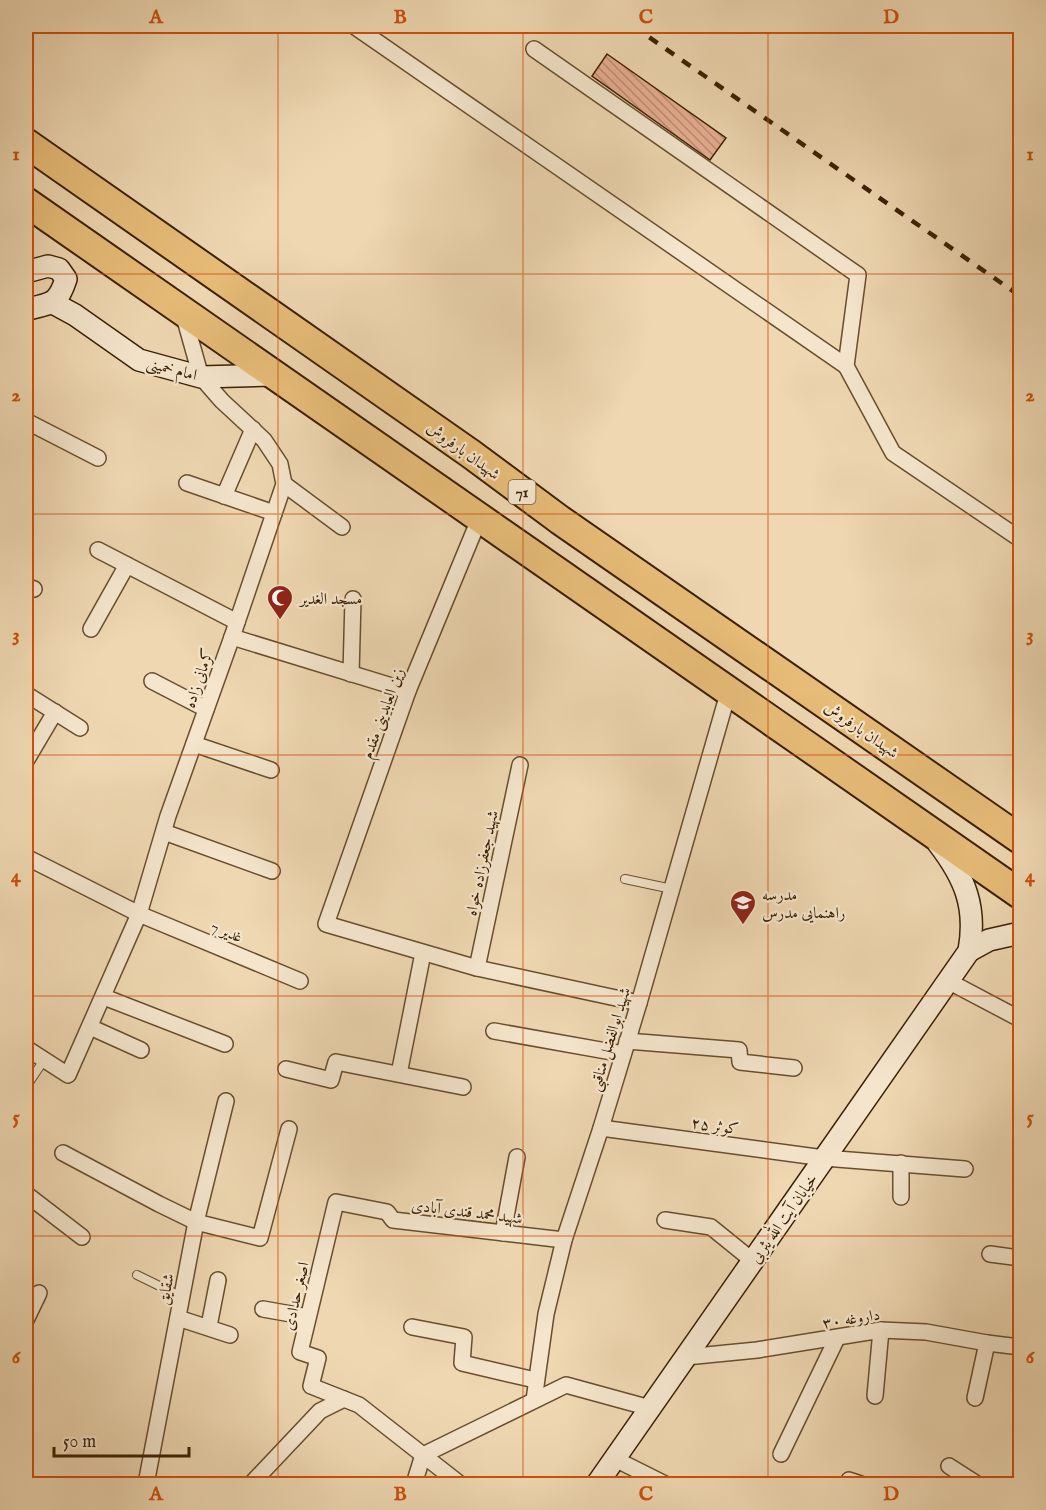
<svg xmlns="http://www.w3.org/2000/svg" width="1046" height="1510" font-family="'IM FELL English',Amiri,serif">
<defs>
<pattern id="building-back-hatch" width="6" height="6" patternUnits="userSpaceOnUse" patternTransform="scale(1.5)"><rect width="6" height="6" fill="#e6ad90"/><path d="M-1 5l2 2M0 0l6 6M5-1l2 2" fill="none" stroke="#bc8c73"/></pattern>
</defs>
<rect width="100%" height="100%" fill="#eed7b1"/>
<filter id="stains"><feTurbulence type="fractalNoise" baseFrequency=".00333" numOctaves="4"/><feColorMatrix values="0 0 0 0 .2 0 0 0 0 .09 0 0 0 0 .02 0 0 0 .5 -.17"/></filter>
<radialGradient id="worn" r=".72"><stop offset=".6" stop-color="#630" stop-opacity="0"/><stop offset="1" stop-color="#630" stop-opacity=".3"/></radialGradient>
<!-- building -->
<path fill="url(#building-back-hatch)" stroke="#3b2003" stroke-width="1.5" d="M607,54l119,84 -16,22 -118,-84z"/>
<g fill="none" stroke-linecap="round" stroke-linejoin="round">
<defs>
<g id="lane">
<path d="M625,879l47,10"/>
<path d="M26,1087l18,-27"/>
<path d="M26,1109l2,2"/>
<path d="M137,1275l45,22"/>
</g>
<g id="street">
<path d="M354,26l492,340"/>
<path d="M534,49l324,226 -12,91 47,87 127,86"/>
<path d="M26,421l72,37"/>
<path d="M187,483l87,30"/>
<path d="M284,484l58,43"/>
<path d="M224,496l29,-67"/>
<path d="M480,517l-72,174 -82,233 151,44 162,35"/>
<path d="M98,550l139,72"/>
<path d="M26,586l8,3"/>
<path d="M91,629l36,-64"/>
<path d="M232,637l176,54"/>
<path d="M351,674l2,-75"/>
<path d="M152,681l54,28"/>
<path d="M26,694l54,34"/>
<path d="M194,744l77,26"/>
<path d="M26,761l29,-49"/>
<path d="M164,832l108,39"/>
<path d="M26,857l113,57 161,67"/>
<path d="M477,968l43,-203"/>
<path d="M948,981l72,38"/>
<path d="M104,997l121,47"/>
<path d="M90,1027l51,23"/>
<path d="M494,1031l129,23"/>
<path d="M627,1041l112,9 1,12 54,6"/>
<path d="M26,1048l42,27 71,-161 29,-98 64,-179 52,-153 -4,-20 -16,-24 -42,-39 -21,-24 -18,-64"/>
<path d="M286,1069l45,11 5,-18 127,25"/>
<path d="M399,1074l24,-121"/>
<path d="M601,1128l223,30 141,11"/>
<path d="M63,1153l96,51 37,18 64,16 29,-109"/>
<path d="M26,1194l56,43"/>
<path d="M901,1197v-34"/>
<path d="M665,1220l46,7 42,34"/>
<path d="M503,1233l14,-76"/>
<path d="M990,1254l30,4"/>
<path d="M263,1309l45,8"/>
<path d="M178,1318l52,17"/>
<path d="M26,1320l13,-27"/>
<path d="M209,1326l9,-46"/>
<path d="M412,1327l52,10 -2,26 73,17"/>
<path d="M686,1357l71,-7 124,-20 45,2 61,11 33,4"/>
<path d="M875,1396l6,-66"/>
<path d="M975,1398l12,-55"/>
<path d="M534,1400l12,-86 18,-74 37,-112 38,-125 90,-313"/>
<path d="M781,1454l56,-116"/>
<path d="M615,1459l50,25"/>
<path d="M949,1466l28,18"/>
<path d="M849,1480l12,4"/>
<path d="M146,1484l50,-262 30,-121"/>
<path d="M251,1484l69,-73 24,-12"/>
<path d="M414,1484l9,-29 143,-70 84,23"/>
<path d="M460,1484l-101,-79 -48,-19 7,-28 -18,-6 36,-150 51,10 6,8 171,20"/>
</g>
<g id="secondary">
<path d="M26,272l22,-6 11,3 7,10c-9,28 -16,23 -40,31"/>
<path d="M53,303l22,12 64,45 62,17 71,-2"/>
<path d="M969,951l20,-11 31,-7"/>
<path d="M597,1484l372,-533c8,-44 -4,-73 -31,-108"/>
</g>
<g id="highway">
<path d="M26,143l445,311 89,66 460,319"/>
<path d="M26,202l994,692"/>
</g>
</defs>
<!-- lane casing -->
<use href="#lane" stroke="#684e2e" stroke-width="10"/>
<!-- street casing -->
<use href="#street" stroke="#684e2e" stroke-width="18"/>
<!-- secondary casing -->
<use href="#secondary" stroke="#3b2003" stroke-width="24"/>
<!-- highway casing -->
<use href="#highway" stroke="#3b2003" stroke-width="32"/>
<!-- lane -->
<use href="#lane" stroke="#f4e5cc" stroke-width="8"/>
<!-- street -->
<use href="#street" stroke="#f4e5cc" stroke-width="15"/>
<!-- secondary -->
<use href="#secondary" stroke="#f4e5cc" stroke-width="21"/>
<!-- highway -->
<use href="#highway" stroke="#e7bc78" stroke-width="28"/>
<!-- rail -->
<path stroke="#3b2003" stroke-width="4.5" stroke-dasharray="10 10" stroke-linecap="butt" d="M633,26l387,270"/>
</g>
<!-- grid -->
<path fill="none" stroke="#ce500b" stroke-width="1.5" stroke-opacity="0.55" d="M278,26v1458M523,26v1458M768,26v1458M26,274h994M26,514h994M26,755h994M26,996h994M26,1236h994"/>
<!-- icons -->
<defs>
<symbol id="mosque-pin" viewBox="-11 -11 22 30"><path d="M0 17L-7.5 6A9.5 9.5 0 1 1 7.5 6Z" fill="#8f2418" stroke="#f4e5cc"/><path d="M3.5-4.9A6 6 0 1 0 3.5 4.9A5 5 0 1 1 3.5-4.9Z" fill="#fff"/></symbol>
<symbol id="school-pin" viewBox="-11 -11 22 30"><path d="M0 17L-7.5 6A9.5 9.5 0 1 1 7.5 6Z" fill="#8f2418" stroke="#f4e5cc"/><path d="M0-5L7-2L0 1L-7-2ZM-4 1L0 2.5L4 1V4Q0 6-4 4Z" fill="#fff"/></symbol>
</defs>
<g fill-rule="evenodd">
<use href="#mosque-pin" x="265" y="583" width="30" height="40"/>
<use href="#school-pin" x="728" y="888" width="30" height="40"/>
</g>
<g text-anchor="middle" stroke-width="4.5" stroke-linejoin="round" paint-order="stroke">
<!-- shield labels -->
<rect fill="#f4e5cc" stroke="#725b3f" stroke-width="1.5" x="508.5" y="480" width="27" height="24" rx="4.5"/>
<g font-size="15" font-weight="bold" fill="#3b2003">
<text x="522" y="497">71</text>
</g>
<!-- street labels -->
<g font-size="16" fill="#3b2003" stroke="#f4e5cc">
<text transform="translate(172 368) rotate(15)" y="6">امام خمینی</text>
<text transform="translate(464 450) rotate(36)" y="6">شهیدان بارفروش</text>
<text transform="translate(198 678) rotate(-71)" y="6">کرمانی زاده</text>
<text transform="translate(382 713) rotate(-70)" y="6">زین العابدینی مقدم</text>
<text transform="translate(862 729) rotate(35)" y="6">شهیدان بارفروش</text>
<text transform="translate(481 863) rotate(-78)" y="6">شهید جعفرزاده خواه</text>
<text transform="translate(227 931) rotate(22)" y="6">غدیر 7</text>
<text transform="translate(609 1039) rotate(-73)" y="6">شهید ابوالفضل مناقبی</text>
<text transform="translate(715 1125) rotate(8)" y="6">کوثر ۲۵</text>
<text transform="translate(467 1211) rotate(7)" y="6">شهید محمد قندی آبادی</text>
<text transform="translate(783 1218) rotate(-55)" y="6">خیابان آیت الله یثربی</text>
<text transform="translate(165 1289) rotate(-79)" y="6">شقایق</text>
<text transform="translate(295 1296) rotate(-77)" y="6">اصغر حدادی</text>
<text transform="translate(851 1318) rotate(-9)" y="6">داروغه ۳۰</text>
</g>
<!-- poi labels -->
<g font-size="16" fill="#3b2003" stroke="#f4e5cc" text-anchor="start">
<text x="300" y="604">مسجد الغدیر</text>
<text x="762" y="900">مدرسه<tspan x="762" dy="18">راهنمایی مدرس</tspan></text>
</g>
</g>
<!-- margin -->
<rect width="1046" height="1510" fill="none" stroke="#eed7b1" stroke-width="66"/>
<!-- scale -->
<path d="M54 1447v9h135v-9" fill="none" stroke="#3b2003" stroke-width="3"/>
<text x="63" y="1447" font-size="18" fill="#3b2003" stroke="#f4e5cc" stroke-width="4.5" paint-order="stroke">50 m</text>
<rect x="33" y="33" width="980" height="1444" fill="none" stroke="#ce500b" stroke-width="2"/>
<g font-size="20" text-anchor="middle" font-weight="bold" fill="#ce500b">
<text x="156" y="23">A</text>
<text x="400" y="23">B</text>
<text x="646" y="23">C</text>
<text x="891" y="23">D</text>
<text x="16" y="160">1</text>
<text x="1030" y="160">1</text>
<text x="16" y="401">2</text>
<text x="1030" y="401">2</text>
<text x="16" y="641">3</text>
<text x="1030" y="641">3</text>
<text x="16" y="882">4</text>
<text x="1030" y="882">4</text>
<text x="16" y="1123">5</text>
<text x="1030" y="1123">5</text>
<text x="16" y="1363">6</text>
<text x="1030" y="1363">6</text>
<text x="156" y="1500">A</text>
<text x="400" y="1500">B</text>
<text x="646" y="1500">C</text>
<text x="891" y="1500">D</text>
</g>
<rect width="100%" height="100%" filter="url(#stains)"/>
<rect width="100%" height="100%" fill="url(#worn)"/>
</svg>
